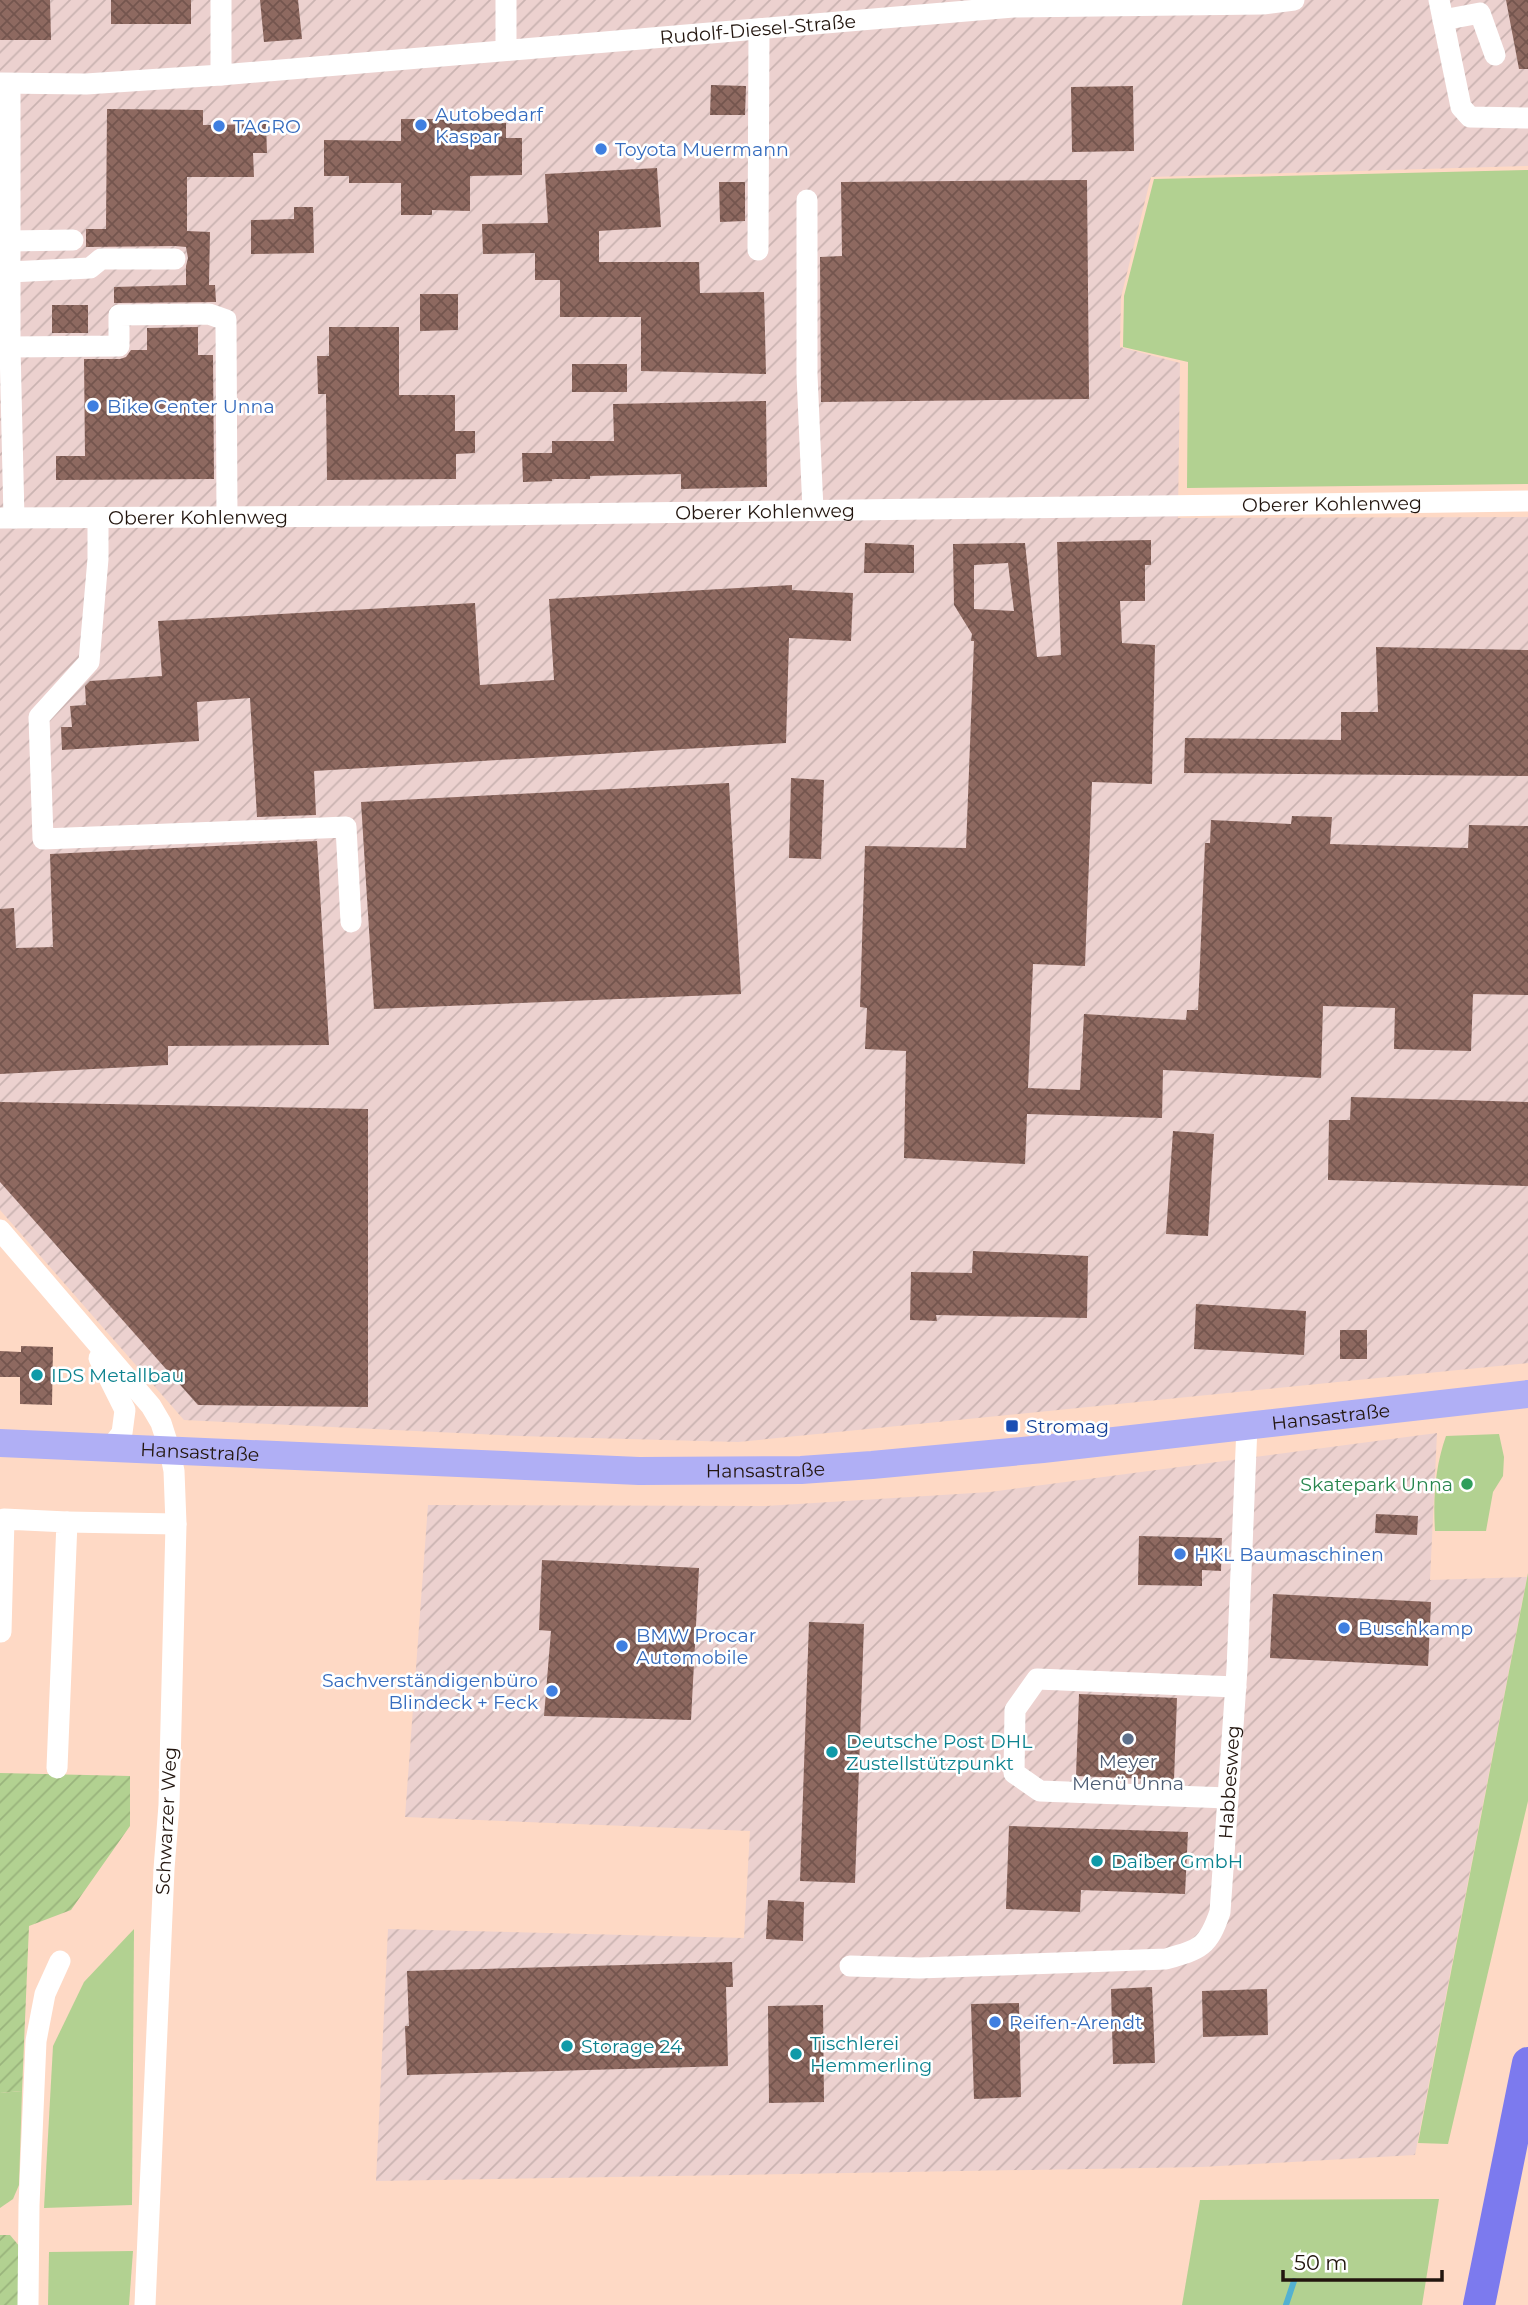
<svg xmlns="http://www.w3.org/2000/svg" width="1528" height="2305" font-family="Montserrat,sans-serif">
<defs>
<pattern id="industrial-furrows" width="10" height="10" patternUnits="userSpaceOnUse" patternTransform="scale(1.75)"><rect width="10" height="10" fill="#ecd1cf"/><path d="M-1 1l2-2M0 10L10 0M9 11l2-2" fill="none" stroke="#cab3b1"/></pattern>
<pattern id="garden-furrows" width="10" height="10" patternUnits="userSpaceOnUse" patternTransform="scale(1.75)"><rect width="10" height="10" fill="#b2d191"/><path d="M-1 1l2-2M0 10L10 0M9 11l2-2" fill="none" stroke="#99b37c"/></pattern>
<pattern id="building-cross-hatch" width="8" height="8" patternUnits="userSpaceOnUse" patternTransform="scale(1.75)"><rect width="8" height="8" fill="#8e6960"/><path d="M0 0l8 8M0 8l8-8" fill="none" stroke="#74554e"/></pattern>
</defs>
<rect width="100%" height="100%" fill="#fed9c5"/>
<!-- industrial -->
<g fill="url(#industrial-furrows)">
<path d="M0,0h1528v166l-377,11 -30,120 -1,50 60,16 -2,155 350,-1v846l-790,79 -219,-6 -335,-16 -184,-210z"/>
<path d="M1437,1433l-7,147 97,-3 -112,578 -213,12 -826,14 12,-252 356,9 6,-107 -345,-14 23,-312 338,1 224,-14z"/>
</g>
<!-- grass -->
<g fill="#b2d191">
<path d="M1528,170v314l-341,4 1,-126 -65,-15 1,-51 30,-117z"/>
<path d="M1499,1434l5,23 -1,19 -10,16 -7,39h-51c-2,-33 0,-64 11,-95z"/>
<path d="M1528,1573v228l-80,343 -30,-1z"/>
<path d="M134,1929l-2,276 -88,3 9,-162 31,-64z"/>
<path d="M22,2091l-3,94 -6,14 -13,9v-115z"/>
<path d="M1439,2199l-17,106h-240l18,-105z"/>
<path d="M133,2251l-4,54h-81l1,-53z"/>
</g>
<!-- garden -->
<g fill="url(#garden-furrows)">
<path d="M0,1773l130,3v50l-59,84 -42,16 -7,165 -22,2z"/>
<path d="M0,2235h10l10,12 -1,58h-19z"/>
</g>
<g fill="none" stroke-linecap="round" stroke-linejoin="round">
<!-- stream -->
<path stroke="#53b1d1" stroke-width="6" d="M1286,2305l8,-24"/>
</g>
<!-- building -->
<g fill="url(#building-cross-hatch)" fill-rule="evenodd">
<path d="M0,0h50l1,40h-51z"/>
<rect x="111" y="0" width="80" height="24"/>
<path d="M260,0h38l4,39 -38,3z"/>
<path d="M1506,0h22v69h-9z"/>
<path d="M711,85l35,1 -1,29h-35z"/>
<path d="M1133,86l1,65 -62,1 -1,-65z"/>
<path d="M107,109l96,1v15l63,-1 1,29h-14l1,24h-67v54l23,1 -1,53h6l1,17 -102,1v-16l72,-2v-19l2,-8 -2,-11 -11,-1 -89,1v-18h20z"/>
<path d="M401,119h51v5l54,-1v15h16v37l-52,1v35l-38,-1v5h-31v-32h-52v-7h-25v-36l77,1z"/>
<path d="M657,168l4,59 -62,4v31h100l1,31 64,-1 2,82 -125,-3v-54h-81v-37h-25v-27l-52,1 -1,-30 66,-1 -3,-49z"/>
<path d="M1087,180l2,219 -268,3 -1,-145 22,-1 -1,-74z"/>
<path d="M719,182h26v39l-25,1z"/>
<path d="M294,207h19l1,46 -63,1v-34l43,-1z"/>
<path d="M420,294h38v36l-38,1z"/>
<rect x="52" y="305" width="36" height="28"/>
<path d="M198,327v28h15l1,124 -158,1v-24h29l-1,-97h36l6,-2 5,-7h16v-22z"/>
<path d="M329,327h70v68h56v36h20v22l-19,1v25l-129,1 -1,-86h-8l-1,-38h12z"/>
<rect x="572" y="364" width="55" height="28"/>
<path d="M766,401l1,86 -86,2v-15l-91,2v3h-38v2l-29,1 -1,-29h30v-12h62l-1,-37z"/>
<path d="M1151,540v25h-6v36h-25l2,42 33,2 -3,139 -60,-2 -7,184 -52,-2 -5,124 52,2 4,-76 102,6 1,-10h11l7,-167h5l1,-23 80,4 1,-8 40,1 -2,27 138,4 1,-23 59,1v169l-55,-1 -2,57 -77,-2 1,-41 -72,-2 -2,72 -158,-8 -1,48 -135,-4 -2,50 -121,-6 2,-107 -41,-2 2,-41 -7,-1 5,-161 101,2 8,-207h-3l1,-7 -18,-29 -1,-61 72,-1 12,114 24,-2 -4,-113zM1008,563l6,48 -40,-2v-44z"/>
<path d="M865,543l49,2v28h-50z"/>
<path d="M792,585v5l61,3 -2,48 -62,-3 -3,105 -472,28 2,44 -59,2 -7,-119 -53,4 2,39 -137,9 -1,-23h11l-2,-21 16,-1 -1,-19 5,-5 72,-5 -4,-55 317,-18 5,82 74,-5 -5,-81z"/>
<path d="M1376,647l152,3v126l-344,-3 1,-35 156,2v-28h37z"/>
<path d="M791,778l33,2 -3,79 -32,-1z"/>
<path d="M729,783l12,211 -367,15 -13,-207z"/>
<path d="M317,841l12,204 -161,1v19l-168,9v-165l14,-1 2,40 37,-1 -3,-93z"/>
<path d="M1351,1097l177,5v84l-200,-6 1,-60h21z"/>
<path d="M0,1102l368,7v298l-170,-2 -198,-223z"/>
<path d="M1173,1131l41,3 -6,102 -42,-2z"/>
<path d="M973,1251l115,5 -1,62 -151,-3 1,6 -27,-1 1,-48 61,1z"/>
<path d="M1196,1304l110,7 -2,44 -110,-6z"/>
<rect x="1340" y="1330" width="27" height="29"/>
<path d="M21,1346l32,1 -1,58 -32,-1v-27h-20v-26l21,1z"/>
<path d="M1376,1514l42,2 -1,19 -42,-2z"/>
<path d="M1139,1536l83,2 -1,33 -19,-1v16l-64,-1z"/>
<path d="M542,1560l157,8 -8,152 -147,-4 7,-85 -12,-1z"/>
<path d="M1273,1594l158,8 -3,64 -158,-8z"/>
<path d="M809,1622l55,2 -9,259 -55,-2z"/>
<path d="M1079,1694l98,4 -3,82 -98,-4z"/>
<path d="M1009,1826l179,6 -3,62 -104,-4 -1,22 -74,-3z"/>
<path d="M768,1900l36,2 -1,39 -37,-2z"/>
<path d="M732,1962l1,25h-7l2,79 -321,9 -2,-49h4l-2,-55z"/>
<path d="M1152,1987l3,76 -42,1 -2,-75z"/>
<path d="M1267,1989l1,46 -65,2 -1,-46z"/>
<path d="M1019,2003l2,94 -47,2 -3,-95z"/>
<path d="M823,2005l1,97 -55,1 -1,-97z"/>
</g>
<g fill="none" stroke-linecap="round" stroke-linejoin="round">
<!-- minor -->
<g stroke="#fff" stroke-width="21">
<path d="M221,0v75"/>
<path d="M506,0v50"/>
<path d="M1439,0l22,107 9,10 58,1"/>
<path d="M1443,20l37,-7 15,42"/>
<path id="s1" d="M0,83l86,1 135,-9 792,-68 250,-3 31,-4"/>
<path d="M10,84v263l4,171"/>
<path d="M807,200v175l6,135"/>
<path d="M10,241l63,-1"/>
<path d="M758,250l1,-221"/>
<path d="M10,272l80,-4 11,-9h74"/>
<path d="M10,347l109,-1v-31l90,-1 17,6 1,197"/>
<path id="s2" d="M0,518l411,-2 1117,-15"/>
<path d="M98,519v40l-9,103 -50,55 4,122 303,-12 5,95"/>
<path d="M0,1230l151,176 10,17 9,28 4,20 2,53 -7,281 -5,64 -19,436"/>
<path d="M99,1358l26,52 -3,23 -12,15"/>
<path d="M67,1522l109,2"/>
<path d="M1,1632l3,-113 63,3 -10,246"/>
<path d="M1228,1798l-188,-7 -26,-18 1,-63 22,-31 199,8"/>
<path id="s3" d="M850,1966l69,2 247,-9c35,-10 42,-12 54,-47l17,-243 10,-243"/>
<path d="M28,2305l1,-100 7,-164 9,-47 15,-33"/>
</g>
<!-- major -->
<path stroke="#b0aff5" stroke-width="28" id="s4" d="M0,1443l639,28 162,-1 71,-5 171,-16 485,-55"/>
<!-- highway -->
<path stroke="#7c7aee" stroke-width="32" d="M1479,2305l49,-242"/>
</g>
<!-- markers -->
<g fill="#3f7fe0" stroke="#fff" stroke-width="2.5">
<circle cx="421" cy="125" r="7"/>
<circle cx="219" cy="126" r="7"/>
<circle cx="601" cy="149" r="7"/>
<circle cx="93" cy="406" r="7"/>
<circle cx="1180" cy="1554" r="7"/>
<circle cx="1344" cy="1628" r="7"/>
<circle cx="622" cy="1646" r="7"/>
<circle cx="552" cy="1691" r="7"/>
<circle cx="995" cy="2022" r="7"/>
</g>
<g fill="#0f9aa8" stroke="#fff" stroke-width="2.5">
<circle cx="37" cy="1375" r="7"/>
<circle cx="832" cy="1752" r="7"/>
<circle cx="1097" cy="1861" r="7"/>
<circle cx="567" cy="2046" r="7"/>
<circle cx="796" cy="2054" r="7"/>
</g>
<rect fill="#1a4fb4" stroke="#fff" stroke-width="2.5" x="1005" y="1419" width="14" height="14" rx="3.5"/>
<circle fill="#2e9e5b" stroke="#fff" stroke-width="2.5" cx="1467" cy="1484" r="7"/>
<circle fill="#5c6f8a" stroke="#fff" stroke-width="2.5" cx="1128" cy="1739" r="7"/>
<g text-anchor="middle" stroke-width="5" stroke-linejoin="round" paint-order="stroke">
<!-- street labels -->
<g font-size="19" fill="#22150e" stroke="#fff">
<text dy="7" stroke="none"><textPath href="#s1" startOffset="760">Rudolf-Diesel-Straße</textPath></text>
<text dy="7" stroke="none"><textPath href="#s2" startOffset="1332">Oberer Kohlenweg</textPath></text>
<text dy="7" stroke="none"><textPath href="#s2" startOffset="765">Oberer Kohlenweg</textPath></text>
<text dy="7" stroke="none"><textPath href="#s2" startOffset="198">Oberer Kohlenweg</textPath></text>
<text dy="7" stroke="none"><textPath href="#s4" startOffset="1334">Hansastraße</textPath></text>
<text dy="7" stroke="none"><textPath href="#s4" startOffset="200">Hansastraße</textPath></text>
<text dy="7" stroke="none"><textPath href="#s4" startOffset="766">Hansastraße</textPath></text>
<text dy="7" stroke="none"><textPath href="#s3" startOffset="523">Habbesweg</textPath></text>
<text transform="translate(166 1821) rotate(-87)" y="7">Schwarzer Weg</text>
</g>
<!-- shop labels -->
<g font-size="19" fill="#366cbe" stroke="#fff" text-anchor="start">
<text x="435" y="121">Autobedarf<tspan x="435" dy="22">Kaspar</tspan></text>
<text x="233" y="133">TAGRO</text>
<text x="615" y="156">Toyota Muermann</text>
<text x="107" y="413">Bike Center Unna</text>
<text x="1194" y="1561">HKL Baumaschinen</text>
<text x="1358" y="1635">Buschkamp</text>
<text x="636" y="1642">BMW Procar<tspan x="636" dy="22">Automobile</tspan></text>
<text x="538" y="1687" text-anchor="end">Sachverständigenbüro<tspan x="538" dy="22">Blindeck + Feck</tspan></text>
<text x="1009" y="2029">Reifen-Arendt</text>
</g>
<!-- culture labels -->
<g font-size="19" fill="#0d838f" stroke="#fff" text-anchor="start">
<text x="51" y="1382">IDS Metallbau</text>
<text x="846" y="1748">Deutsche Post DHL<tspan x="846" dy="22">Zustellstützpunkt</tspan></text>
<text x="1111" y="1868">Daiber GmbH</text>
<text x="810" y="2050">Tischlerei<tspan x="810" dy="22">Hemmerling</tspan></text>
<text x="581" y="2053">Storage 24</text>
</g>
<!-- transit labels -->
<g font-size="19" fill="#164399" stroke="#fff" text-anchor="start">
<text x="1026" y="1433">Stromag</text>
</g>
<!-- leisure labels -->
<g font-size="19" fill="#27864d" stroke="#fff" text-anchor="end">
<text x="1453" y="1491">Skatepark Unna</text>
</g>
<!-- service labels -->
<g font-size="19" fill="#4e5e75" stroke="#fff">
<text x="1128" y="1768">Meyer<tspan x="1128" dy="22">Menü Unna</tspan></text>
</g>
</g>
<!-- scale -->
<path d="M1283 2270v10h159v-10" fill="none" stroke="#22150e" stroke-width="3.5"/>
<text x="1294" y="2270" font-size="21" fill="#22150e" stroke="#ffffff" stroke-width="5" paint-order="stroke">50 m</text>
</svg>
